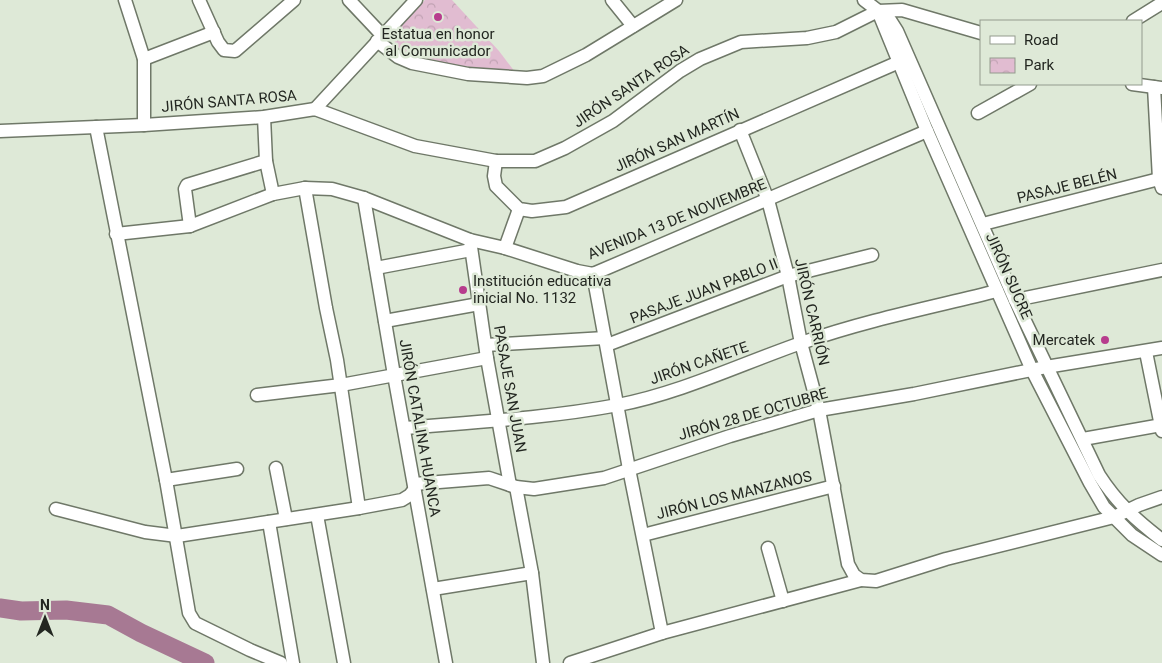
<svg xmlns="http://www.w3.org/2000/svg" width="1162" height="663" font-family="Roboto,sans-serif">
<defs>
<pattern id="park-crowns" width="20" height="18" patternUnits="userSpaceOnUse" patternTransform="scale(1.25)"><rect width="20" height="18" fill="#e1bcd1"/><path d="M2 6a3 3 0 1 1 6 0M12 15a3 3 0 1 1 6 0" fill="none" stroke="#c1a2b3"/></pattern>
</defs>
<rect width="100%" height="100%" fill="#dee9d7"/>
<!-- park -->
<path fill="url(#park-crowns)" d="M425,0h27l47,51 16,21 -61,-7 -51,-13c-8,-5 -11,-13 -7,-22z"/>
<g fill="none" stroke-linecap="round" stroke-linejoin="round">
<!-- river -->
<path stroke="#a77993" stroke-width="19" d="M0,608l21,3 45,-1 42,5 33,18 64,30"/>
<defs>
<g id="minor">
<path d="M125,0l19,59v66"/>
<path d="M199,0l19,42 6,8 11,1 59,-51"/>
<path d="M349,0l33,35"/>
<path d="M612,0l21,26"/>
<path d="M864,0l26,20 7,11 118,269 84,175c18,28 37,45 63,65"/>
<path d="M880,16l47,115 105,239 58,113 14,24 28,28 30,20"/>
<path d="M1133,21l29,-18"/>
<path d="M377,41l21,16 14,6 56,11 59,4 16,-2 43,-21 90,-55"/>
<path d="M144,59l70,-27"/>
<path d="M1132,84l30,4"/>
<path d="M1154,87l5,92 3,9"/>
<path d="M315,109l101,-109"/>
<path d="M978,113l52,-29"/>
<path d="M264,117l2,44 7,33"/>
<path d="M96,127l70,353 23,133 6,10 55,27 31,13"/>
<path d="M740,130l28,70 20,76 13,67 18,67 29,154 6,11 7,5 15,1 70,-22 168,-42 25,-12 23,-8"/>
<path d="M0,131l144,-6 120,-8 51,-8 100,37 81,15h39l30,-13 48,-27 67,-50 20,-12 41,-17 66,-4 29,-6 42,-21 24,-1 79,23"/>
<path d="M496,161l-2,15 2,10 23,23 13,2 34,-4 333,-145"/>
<path d="M305,188l21,120 11,52 22,148"/>
<path d="M364,198l30,177 52,288"/>
<path d="M983,224l176,-45"/>
<path d="M190,226l-5,-37 2,-4 79,-24"/>
<path d="M116,234l74,-8 83,-32 32,-6 27,1 32,9 106,42 35,8 72,23 16,3 334,-143"/>
<path d="M470,240l17,118 23,127"/>
<path d="M505,248l14,-39"/>
<path d="M376,268l95,-18"/>
<path d="M593,274l36,195 33,164 199,-53"/>
<path d="M1015,300l147,-30"/>
<path d="M385,321l94,-17"/>
<path d="M486,345l119,-7"/>
<path d="M607,345l181,-69 84,-21"/>
<path d="M1146,352l16,79"/>
<path d="M257,395l84,-10 146,-27"/>
<path d="M404,428c71,-6 144,-10 214,-23 63,-12 125,-42 186,-63 63,-22 129,-35 193,-51"/>
<path d="M1083,439l79,-14"/>
<path d="M276,468l10,51"/>
<path d="M166,480l71,-11"/>
<path d="M414,484l75,-6 27,9 18,2 70,-11 126,-42 89,-26 95,-16 132,-27 116,-19"/>
<path d="M516,487l16,86 11,90"/>
<path d="M56,509l89,23 32,4 182,-28 43,-8 8,-5 4,-5"/>
<path d="M317,515l27,148"/>
<path d="M269,522l24,141"/>
<path d="M643,535l191,-49"/>
<path d="M768,548l15,53"/>
<path d="M433,589l99,-16"/>
<path d="M570,663l92,-30"/>
</g>
</defs>
<!-- minor casing -->
<use href="#minor" stroke="#6f7868" stroke-width="15"/>
<!-- minor -->
<use href="#minor" stroke="#fff" stroke-width="12"/>
</g>
<!-- markers -->
<g fill="#b73c8d" stroke="#dee9d7" stroke-width="2">
<circle cx="438" cy="17" r="5"/>
<circle cx="463" cy="290" r="5"/>
<circle cx="1105" cy="340" r="5"/>
</g>
<g text-anchor="middle" stroke-width="5" stroke-linejoin="round" paint-order="stroke">
<!-- poi labels -->
<g font-size="15" fill="#232721" stroke="#dee9d7">
<text x="438" y="39">Estatua en honor<tspan x="438" dy="17">al Comunicador</tspan></text>
<text x="473" y="286" text-anchor="start">Institución educativa<tspan x="473" dy="17">inicial No. 1132</tspan></text>
<text x="1095" y="345" text-anchor="end">Mercatek</text>
</g>
<!-- street labels -->
<g font-size="15" fill="#232721" stroke="#dee9d7">
<text transform="translate(631 86) rotate(-34)" y="5">JIRÓN SANTA ROSA</text>
<text transform="translate(229 101) rotate(-5)" y="5">JIRÓN SANTA ROSA</text>
<text transform="translate(677 140) rotate(-24)" y="5">JIRÓN SAN MARTÍN</text>
<text transform="translate(1067 186) rotate(-14)" y="5">PASAJE BELÉN</text>
<text transform="translate(677 219) rotate(-22)" y="5">AVENIDA 13 DE NOVIEMBRE</text>
<text transform="translate(1009 276) rotate(66)" y="5">JIRÓN SUCRE</text>
<text transform="translate(704 291) rotate(-21)" y="5">PASAJE JUAN PABLO II</text>
<text transform="translate(812 312) rotate(77)" y="5">JIRÓN CARRIÓN</text>
<text transform="translate(699 363) rotate(-19)" y="5">JIRÓN CAÑETE</text>
<text transform="translate(510 389) rotate(80)" y="5">PASAJE SAN JUAN</text>
<text transform="translate(753 414) rotate(-16)" y="5">JIRÓN 28 DE OCTUBRE</text>
<text transform="translate(420 428) rotate(80)" y="5">JIRÓN CATALINA HUANCA</text>
<text transform="translate(734 495) rotate(-14)" y="5">JIRÓN LOS MANZANOS</text>
</g>
</g>
<!-- legend -->
<rect x="980" y="20" width="162" height="65" fill="#dee9d7" stroke="#939b8e"/>
<rect x="990" y="36" width="25" height="8" fill="#ffffff" stroke="#939b8e"/>
<text x="1024" y="45" font-size="15" fill="#232721">Road</text>
<rect x="990" y="58" width="25" height="15" fill="url(#park-crowns)" stroke="#939b8e"/>
<text x="1024" y="70" font-size="15" fill="#232721">Park</text>
<!-- north arrow -->
<g transform="translate(45 618)" stroke="#dee9d7" stroke-width="4" paint-order="stroke">
<path d="M0-4L9 19L0 12L-9 19Z" fill="#232721"/>
<text y="-8" font-size="14" font-weight="bold" text-anchor="middle" fill="#232721">N</text>
</g>
</svg>
